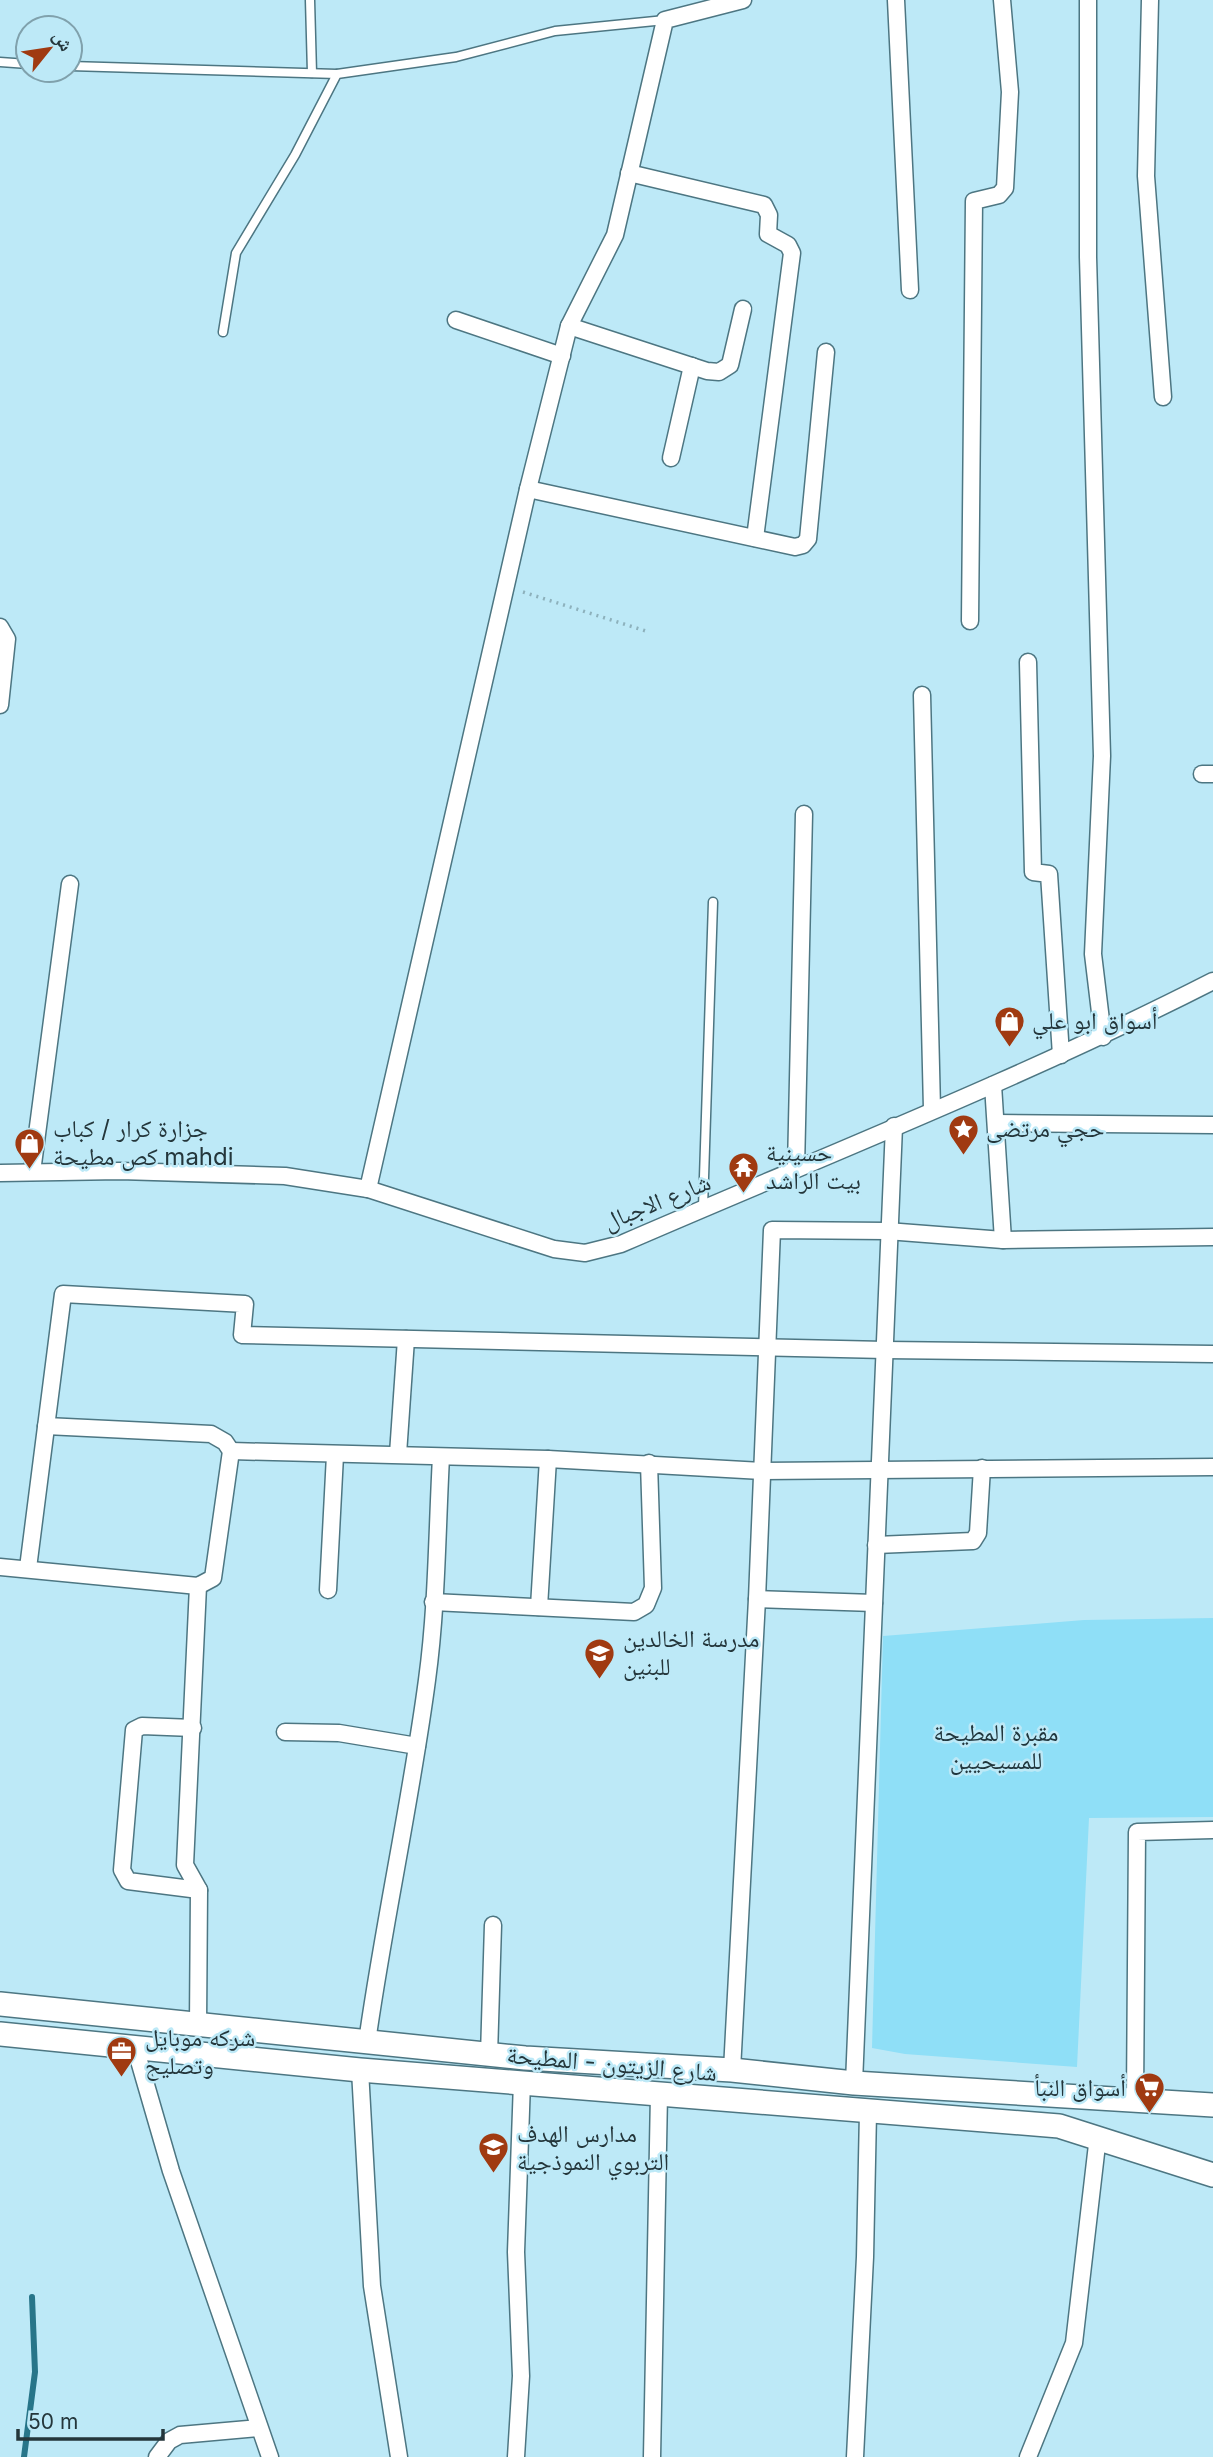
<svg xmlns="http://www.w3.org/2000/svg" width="1213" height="2457" font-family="Inter,'Noto Naskh Arabic',sans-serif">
<rect width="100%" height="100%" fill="#bde9f7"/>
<!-- green -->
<path fill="#8fdff7" d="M1213,1618v199l-124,1 -12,249 -172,-13 -33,-6 11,-412 201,-16z"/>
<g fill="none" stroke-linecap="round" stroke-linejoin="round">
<!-- stream -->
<path stroke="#277589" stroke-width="6" d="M24,2457l11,-85 -3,-75"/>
<defs>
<g id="service">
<path d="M310,0l2,73"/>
<path d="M0,62l28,2"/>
<path d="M70,66l267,8"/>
<path d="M223,332l13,-79 59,-98 42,-81 119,-17 99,-26 110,-11"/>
<path d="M703,1208l10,-306"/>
</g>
<g id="minor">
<path d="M896,0l14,290"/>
<path d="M1088,0v257l14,499 -9,198 10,83"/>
<path d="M1150,0l-4,176 17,221"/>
<path d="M629,173l135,32 5,10 -1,19 20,11 4,8 -37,285"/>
<path d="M456,320l106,36"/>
<path d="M569,326l138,45 12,1 11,-7 13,-56"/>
<path d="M671,458l21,-92"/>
<path d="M528,489l267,58 8,-2 5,-6 18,-187"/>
<path d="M970,621l4,-420 25,-6 6,-7 5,-96 -8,-92"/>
<path d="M0,627l7,12 -7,66"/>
<path d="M1028,662l5,210 16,2 12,181"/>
<path d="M922,695l10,414"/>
<path d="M1202,774h11"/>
<path d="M993,1085l10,155"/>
<path d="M996,1123l217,2"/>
<path d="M796,1168l8,-354"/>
<path d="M32,1172l38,-288"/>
<path d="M0,1173l120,-2 165,5 83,13 186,60 31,4 36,-9c198,-86 400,-165 592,-263"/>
<path d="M368,1189l160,-700 41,-163 46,-91 50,-215 78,-20"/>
<path d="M231,1451l317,8 214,12 451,-4"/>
<path d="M398,1454l8,-115"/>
<path d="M876,1545l97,-4 5,-8 4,-65"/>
<path d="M0,1567l198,19 15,-8 18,-127 -6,-9 -14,-8 -165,-8"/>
<path d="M28,1568l35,-274 182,10 -3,31 643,15 328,4"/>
<path d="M198,1586l-13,279 14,25 -1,135"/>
<path d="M328,1590l7,-135"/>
<path d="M757,1599l117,4"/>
<path d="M433,1602l201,10 12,-7 7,-17 -4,-125"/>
<path d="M539,1607l9,-148"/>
<path d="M193,1728l-51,-2 -8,4 -12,140 6,11 71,9"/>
<path d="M285,1732l54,1 78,13"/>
<path d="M367,2042c17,-121 44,-241 60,-362 10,-73 10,-149 14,-223"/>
<path d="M135,2047l36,124 99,286"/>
<path d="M489,2055l4,-130"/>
<path d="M360,2070l12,216 27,171"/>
<path d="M732,2070l25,-471 15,-369 115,1 116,9 210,-3"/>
<path d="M854,2083l40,-957"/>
<path d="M1135,2098l2,-266 76,-2"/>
<path d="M157,2457l12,-16 11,-6 79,-7"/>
<path d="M516,2457l5,-81 -5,-124 6,-170"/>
<path d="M652,2457l7,-363"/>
<path d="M855,2457l10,-200 3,-145"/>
<path d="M1028,2457l46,-114 24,-207"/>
</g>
<g id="secondary">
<path d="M0,2004l525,54 207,12 122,13 359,22"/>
<path d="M0,2034l360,36 699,56 154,49"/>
</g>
</defs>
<!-- service casing -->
<use href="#service" stroke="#4d7682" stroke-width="11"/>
<!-- minor casing -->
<use href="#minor" stroke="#4d7682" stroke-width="19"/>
<!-- secondary casing -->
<use href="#secondary" stroke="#4d7682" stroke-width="26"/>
<!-- path -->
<path stroke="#8db1bc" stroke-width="3.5" stroke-dasharray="2 5" stroke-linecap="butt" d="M523,592l126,40"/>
<!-- service -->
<use href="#service" stroke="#fff" stroke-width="8"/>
<!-- minor -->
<use href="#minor" stroke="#fff" stroke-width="16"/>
<!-- secondary -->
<use href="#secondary" stroke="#fff" stroke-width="23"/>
</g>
<!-- icons -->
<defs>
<symbol id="shop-pin" viewBox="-11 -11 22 30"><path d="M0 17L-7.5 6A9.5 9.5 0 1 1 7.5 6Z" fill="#a03a11" stroke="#bde9f7"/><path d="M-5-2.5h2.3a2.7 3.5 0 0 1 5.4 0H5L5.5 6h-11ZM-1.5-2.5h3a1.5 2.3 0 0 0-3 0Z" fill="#fff"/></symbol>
<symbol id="sight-pin" viewBox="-11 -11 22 30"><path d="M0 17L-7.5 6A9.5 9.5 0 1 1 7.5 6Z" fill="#a03a11" stroke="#bde9f7"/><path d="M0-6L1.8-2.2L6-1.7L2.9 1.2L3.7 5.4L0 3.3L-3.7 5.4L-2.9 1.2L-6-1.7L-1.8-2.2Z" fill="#fff"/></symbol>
<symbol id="temple-pin" viewBox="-11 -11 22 30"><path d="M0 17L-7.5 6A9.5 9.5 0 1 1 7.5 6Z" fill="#a03a11" stroke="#bde9f7"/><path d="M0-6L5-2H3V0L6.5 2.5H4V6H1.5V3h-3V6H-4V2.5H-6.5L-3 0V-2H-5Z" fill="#fff"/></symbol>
<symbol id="school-pin" viewBox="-11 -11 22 30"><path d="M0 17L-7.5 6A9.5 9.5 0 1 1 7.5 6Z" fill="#a03a11" stroke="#bde9f7"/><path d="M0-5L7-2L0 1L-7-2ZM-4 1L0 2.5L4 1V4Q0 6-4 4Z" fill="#fff"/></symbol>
<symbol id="office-pin" viewBox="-11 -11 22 30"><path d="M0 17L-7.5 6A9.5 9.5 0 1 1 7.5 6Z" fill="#a03a11" stroke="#bde9f7"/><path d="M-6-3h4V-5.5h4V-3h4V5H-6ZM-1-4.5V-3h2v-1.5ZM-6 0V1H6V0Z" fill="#fff"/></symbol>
<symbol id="supermarket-pin" viewBox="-11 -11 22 30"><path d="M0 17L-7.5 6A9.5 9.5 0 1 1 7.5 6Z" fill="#a03a11" stroke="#bde9f7"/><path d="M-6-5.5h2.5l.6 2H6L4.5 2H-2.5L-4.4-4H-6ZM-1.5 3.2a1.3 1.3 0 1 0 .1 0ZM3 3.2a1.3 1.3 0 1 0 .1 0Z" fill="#fff"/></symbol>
</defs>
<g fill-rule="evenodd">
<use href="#shop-pin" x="992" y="1004" width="35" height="47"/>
<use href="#sight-pin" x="946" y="1112" width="35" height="47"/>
<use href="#shop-pin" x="12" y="1126" width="35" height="47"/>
<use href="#temple-pin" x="726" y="1150" width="35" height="47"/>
<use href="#school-pin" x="582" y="1636" width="35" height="47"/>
<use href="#office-pin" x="104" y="2034" width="35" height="47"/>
<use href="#supermarket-pin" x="1132" y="2070" width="35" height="47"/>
<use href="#school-pin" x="476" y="2130" width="35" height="47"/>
</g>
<g text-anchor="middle" stroke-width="5" stroke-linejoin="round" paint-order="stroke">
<!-- poi labels -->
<g font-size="24" fill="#24363b" stroke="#bde9f7" text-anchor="start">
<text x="1032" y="1029">أسواق ابو علي</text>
<text x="53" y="1137">جزارة كرار / كباب<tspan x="53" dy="28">كص مطيحة mahdi</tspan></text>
<text x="986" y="1137">حجي مرتضى</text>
<text x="766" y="1161">حسينية<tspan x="766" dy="28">بيت الراشد</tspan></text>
<text x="623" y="1647">مدرسة الخالدين<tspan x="623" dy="28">للبنين</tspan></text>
<text x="145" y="2046">شركه موبايل<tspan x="145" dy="28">وتصليح</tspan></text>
<text x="1126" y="2096" text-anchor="end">أسواق النبأ</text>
<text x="517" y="2142">مدارس الهدف<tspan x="517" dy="28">التربوي النموذجية</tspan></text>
</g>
<!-- street labels -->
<g font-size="24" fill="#24363b" stroke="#bde9f7">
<text transform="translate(657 1202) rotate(-22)" y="8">شارع الاجبال</text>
<text transform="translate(612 2064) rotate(5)" y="8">شارع الزيتون - المطيحة</text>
</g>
<!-- park labels -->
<g font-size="24" fill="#20363d" stroke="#bde9f7">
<text x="996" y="1741">مقبرة المطيحة<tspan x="996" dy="28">للمسيحيين</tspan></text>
</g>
</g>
<!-- north arrow -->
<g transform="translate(49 49) rotate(60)"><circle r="33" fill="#bde9f7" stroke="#80a1ac" stroke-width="2"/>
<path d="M0-5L12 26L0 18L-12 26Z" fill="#a03a11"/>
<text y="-10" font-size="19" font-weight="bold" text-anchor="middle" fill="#24363b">ش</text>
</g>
<!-- scale -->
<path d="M18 2429v10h145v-10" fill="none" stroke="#24363b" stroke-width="3.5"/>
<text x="28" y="2429" font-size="21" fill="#24363b" stroke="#bde9f7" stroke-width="5" paint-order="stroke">50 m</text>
</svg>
